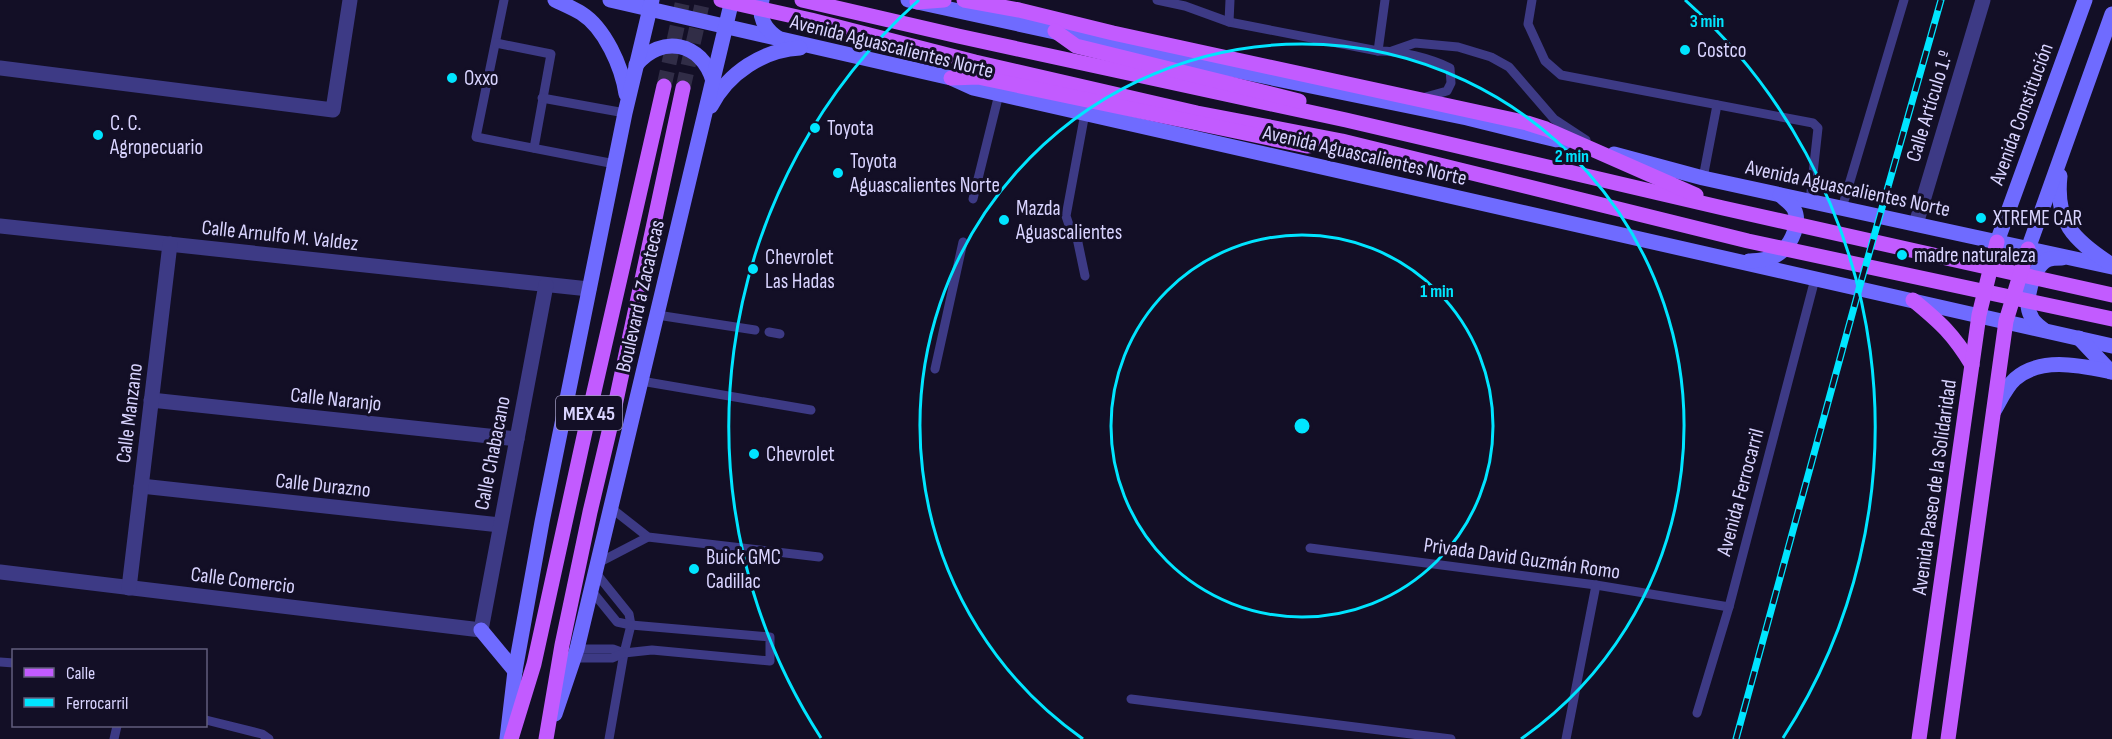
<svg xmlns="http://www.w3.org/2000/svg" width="2112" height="739" font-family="'Sofia Sans Condensed',sans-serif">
<rect width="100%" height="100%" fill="#130f26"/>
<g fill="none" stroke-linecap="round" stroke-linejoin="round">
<!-- primary-tunnel -->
<g stroke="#312d47" stroke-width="15" stroke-dasharray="15 8" stroke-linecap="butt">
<path d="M664,86l19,-86"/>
<path d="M683,88l20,-88"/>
</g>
<!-- lane -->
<g stroke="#3d3a85" stroke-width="9">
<path d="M504,0l-28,137 139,27"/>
<path d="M1157,0l28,6 44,16 149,29c23,0 51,7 72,17l1,15 -4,8 -25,7"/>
<path d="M1532,0l-4,24 17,37 16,14 252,48 5,5 -8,73"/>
<path d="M1229,22l1,-22"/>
<path d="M496,43l55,11 -17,94"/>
<path d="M1378,51l7,-51"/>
<path d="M1392,51l23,-8 43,4 33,10 18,10 45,52 32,21"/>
<path d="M542,98l83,15"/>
<path d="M1085,113l-19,103 4,12 7,10 8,38"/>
<path d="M1703,178l14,-73"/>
<path d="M973,199l26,-105"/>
<path d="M1842,208l62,-208"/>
<path d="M657,315l98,15"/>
<path d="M769,332l11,2"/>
<path d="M935,369l28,-127"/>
<path d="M641,381l170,29"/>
<path d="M611,508l37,29 171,20"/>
<path d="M1310,548l286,37 133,22"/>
<path d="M598,563l50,-26"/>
<path d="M596,573l33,41 2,11 -7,28 -15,86"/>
<path d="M577,649h36l11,4"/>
<path d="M574,658h38l12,-5 28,-3 118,11v-24l-139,-12 -14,-3 -26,-32"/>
<path d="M0,662l14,1"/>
<path d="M1131,699l320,40"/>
<path d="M1697,713l32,-106 86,-328"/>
<path d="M206,720l56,14 7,5"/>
<path d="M114,739l3,-13"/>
<path d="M1566,739l30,-154"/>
</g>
<!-- street -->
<g stroke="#3d3a85" stroke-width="15">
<path d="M0,68l333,42 17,-110"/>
<path d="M1916,224l67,-224"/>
<path d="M0,226l589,63"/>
<path d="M151,400l366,39"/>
<path d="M141,486l359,39"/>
<path d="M0,572l481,58 65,-345"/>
<path d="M129,588l41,-344"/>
</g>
<!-- secondary -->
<g stroke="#6f6bff" stroke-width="15">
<path d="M555,0c8,4 18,8 26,13 24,15 41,54 45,81"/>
<path d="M610,0l341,78 22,10 1139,258"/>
<path d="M762,0c-4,16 2,29 16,38"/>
<path d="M908,0l267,58 292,60 98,24"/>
<path d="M636,65c25,-31 66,-23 77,16"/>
<path d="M711,106c17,-33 52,-56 89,-58"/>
<path d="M1614,154l89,24 409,89"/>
<path d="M2060,176c-5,46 13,63 49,87"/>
<path d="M1997,242l88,-242"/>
<path d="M2028,249l84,-235"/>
<path d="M1749,261c11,-1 23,-1 32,-9 11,-9 20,-30 13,-43 -3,-6 -10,-10 -14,-14"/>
<path d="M2044,330c-5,-4 -11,-8 -13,-14 -8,-14 2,-49 16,-56 4,-2 11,-2 15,-2"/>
<path d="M2079,338l32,34"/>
<path d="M1994,411c6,-10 12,-24 21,-32 26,-23 67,-13 97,-7"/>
<path d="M481,630l34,41"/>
<path d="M555,714l22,-65 155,-649"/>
<path d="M507,739l8,-68 27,-149 83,-409 27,-113"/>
</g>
<!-- primary -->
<g stroke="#c25bff" stroke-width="15">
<path d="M721,0l90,20 164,42 222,51 145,28 406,100 364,78"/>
<path d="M802,0l156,36 388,84 377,88 389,87"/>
<path d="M964,0l55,10 94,23 414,90 19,6 150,66"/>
<path d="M917,2l27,-2"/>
<path d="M1055,31l21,15 223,55"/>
<path d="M951,78l27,-1 329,69 24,-3"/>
<path d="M1913,300c28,23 40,34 59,65"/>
<path d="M511,739l23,-75 54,-246 76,-332"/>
<path d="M546,739l16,-94 28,-133 23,-97 70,-327"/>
<path d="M1919,739l60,-424 18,-73"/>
<path d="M1948,739l58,-418 22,-72"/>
</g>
<defs>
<path id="rail" d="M1736,739l123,-450 82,-289"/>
</defs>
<!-- rail casing -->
<use href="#rail" stroke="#00e5ff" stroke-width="7"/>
<!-- rail -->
<use href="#rail" stroke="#130f26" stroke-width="4.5" stroke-dasharray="14" stroke-linecap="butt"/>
</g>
<!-- distance rings -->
<g fill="none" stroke="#00e5ff" stroke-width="3">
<circle cx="1302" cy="426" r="191"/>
<path d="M1083 739A382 382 0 1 1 1521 739"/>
<path d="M821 738A573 573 0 0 1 919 0M1685 0A573 573 0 0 1 1783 738"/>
</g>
<!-- markers -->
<g fill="#00e5ff" stroke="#130f26" stroke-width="2">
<circle cx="1685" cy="50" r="6"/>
<circle cx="452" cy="78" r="6"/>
<circle cx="815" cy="128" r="6"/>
<circle cx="98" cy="135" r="6"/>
<circle cx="838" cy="173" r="6"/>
<circle cx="1981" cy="218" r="6"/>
<circle cx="1004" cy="220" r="6"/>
<circle cx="1902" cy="255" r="6"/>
<circle cx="753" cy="269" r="6"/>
<circle cx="754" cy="454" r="6"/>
<circle cx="694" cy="569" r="6"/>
</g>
<g text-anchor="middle" stroke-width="6" stroke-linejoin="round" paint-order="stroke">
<!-- shield labels -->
<rect fill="#130f26" stroke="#9e99be" stroke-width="1.5" x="556" y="396" width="66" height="34" rx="4.5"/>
<g font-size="20" font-weight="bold" fill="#d9d4ff">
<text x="589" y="420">MEX 45</text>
</g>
<!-- street labels -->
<g font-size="21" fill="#d9d4ff" stroke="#130f26">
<text transform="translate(892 46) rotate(14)" y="7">Avenida Aguascalientes Norte</text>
<text transform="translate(1929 106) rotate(-73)" y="7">Calle Artículo 1.º</text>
<text transform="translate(2021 114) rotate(-70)" y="7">Avenida Constitución</text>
<text transform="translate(1365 155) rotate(13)" y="7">Avenida Aguascalientes Norte</text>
<text transform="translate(1848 188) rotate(12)" y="7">Avenida Aguascalientes Norte</text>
<text transform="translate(280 235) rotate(6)" y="7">Calle Arnulfo M. Valdez</text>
<text transform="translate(640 296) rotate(-77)" y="7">Boulevard a Zacatecas</text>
<text transform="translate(336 399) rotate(6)" y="7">Calle Naranjo</text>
<text transform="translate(129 413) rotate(-83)" y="7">Calle Manzano</text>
<text transform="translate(492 453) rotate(-79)" y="7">Calle Chabacano</text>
<text transform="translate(323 485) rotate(6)" y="7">Calle Durazno</text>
<text transform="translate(1934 487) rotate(-82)" y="7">Avenida Paseo de la Solidaridad</text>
<text transform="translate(1740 492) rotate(-75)" y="7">Avenida Ferrocarril</text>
<text transform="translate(1522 558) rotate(8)" y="7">Privada David Guzmán Romo</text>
<text transform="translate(243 580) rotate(7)" y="7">Calle Comercio</text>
</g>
<!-- poi labels -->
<g font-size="21" fill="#d9d4ff" stroke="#130f26" text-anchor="start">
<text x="1697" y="57">Costco</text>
<text x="464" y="85">Oxxo</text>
<text x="110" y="130">C. C.<tspan x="110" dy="24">Agropecuario</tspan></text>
<text x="827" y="135">Toyota</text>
<text x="850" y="168">Toyota<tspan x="850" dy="24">Aguascalientes Norte</tspan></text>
<text x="1016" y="215">Mazda<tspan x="1016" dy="24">Aguascalientes</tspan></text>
<text x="1993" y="225">XTREME CAR</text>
<text x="1914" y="262">madre naturaleza</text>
<text x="765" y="264">Chevrolet<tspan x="765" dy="24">Las Hadas</tspan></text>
<text x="766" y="461">Chevrolet</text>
<text x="706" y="564">Buick GMC<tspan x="706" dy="24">Cadillac</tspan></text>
</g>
</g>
<circle cx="1302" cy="426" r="9" fill="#00e5ff" stroke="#130f26" stroke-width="3"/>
<g font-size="18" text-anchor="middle" font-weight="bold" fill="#00e5ff" stroke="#130f26" stroke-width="6" stroke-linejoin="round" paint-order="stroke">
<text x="1707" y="27">3 min</text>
<text x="1572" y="162">2 min</text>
<text x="1437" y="297">1 min</text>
</g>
<!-- legend -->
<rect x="12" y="649" width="195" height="78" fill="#130f26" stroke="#625e7d" stroke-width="1.5"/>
<rect x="24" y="668" width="30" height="9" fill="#c25bff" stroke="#625e7d" stroke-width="1.5"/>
<text x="66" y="679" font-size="18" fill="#d9d4ff">Calle</text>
<rect x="24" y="698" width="30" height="9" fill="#00e5ff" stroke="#625e7d" stroke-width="1.5"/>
<text x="66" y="709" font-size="18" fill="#d9d4ff">Ferrocarril</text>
</svg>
